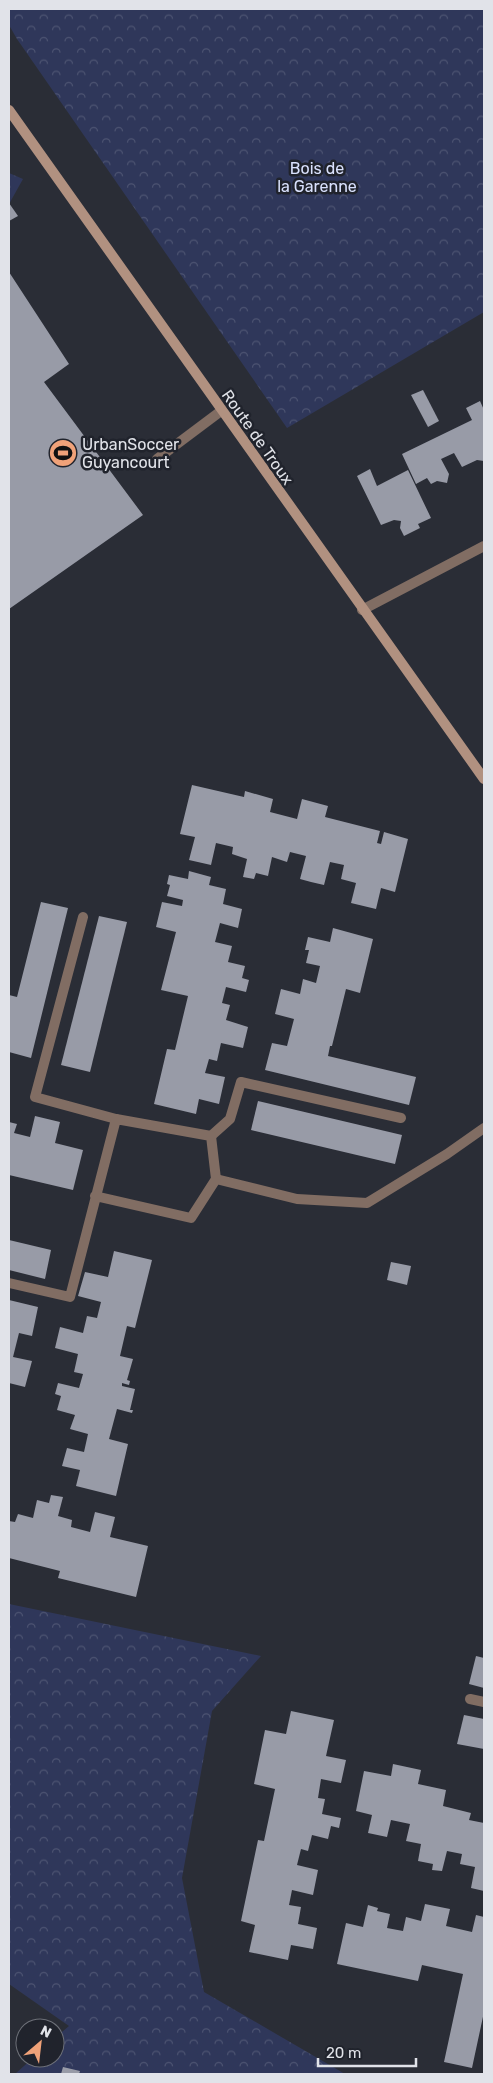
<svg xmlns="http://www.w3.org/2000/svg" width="493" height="2083" font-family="Rubik,sans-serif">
<defs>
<pattern id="forest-crowns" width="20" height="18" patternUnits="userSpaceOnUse" patternTransform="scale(1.25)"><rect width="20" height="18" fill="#2f375a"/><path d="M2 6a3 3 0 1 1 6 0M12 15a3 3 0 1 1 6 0" fill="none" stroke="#4d5472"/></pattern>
</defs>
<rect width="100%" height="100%" fill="#2a2d36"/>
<!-- forest -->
<g fill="url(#forest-crowns)">
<path d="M9,9h475v303l-197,116 -270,-389 -8,-14z"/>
<path d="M9,173l14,6 -14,25z"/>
<path d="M9,1604l252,52 -49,55 -30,167 22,114 141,82h-330l18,-16h22v-20l14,-12 -60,-42z"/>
</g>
<!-- building -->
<g fill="#989ba7">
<path d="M9,203l9,13 -9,5z"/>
<path d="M9,272l60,92 -25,18 99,133 -134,94z"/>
<path d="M423,390l16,31 -11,6 -17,-32z"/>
<path d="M480,401l4,9v51l-7,-1 -15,7 -8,-14 -13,6 8,15 -2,9 -10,-2 -6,3 -4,-6 -11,6 -14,-30 70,-34 -6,-12z"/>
<path d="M370,469l7,17 31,-16 23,48 -13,6 2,4 -16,8 -4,-8 1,-7 -7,-1 -13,5 -24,-49z"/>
<path d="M192,785l52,12 1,-6 28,8 -3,13 27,7 5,-20 26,7 -3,11 55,14 -3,12 4,1 3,-12 24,7 -13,53 -14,-4 -5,21 -25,-6 5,-20 -15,-4 3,-14 -14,-3 -6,23 -13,-3 -11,-3 6,-23 -16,-4 -3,10 -15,-5 -4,19 -12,-3 -2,6 -11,-2 4,-18 -15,-5 1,-7 -17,-4 -5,22 -22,-5 6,-23 -15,-3z"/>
<path d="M189,871l22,6 -2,8 17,4 -3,15 19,5 -4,19 -18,-5 -5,19 17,4 -4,16 17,4 -3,12 7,2 -3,12 -20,-5 -4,16 8,2 -4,15 22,7 -5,21 -22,-5 -4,18 -8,-2 -4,14 20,4 -6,27 -20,-5 -3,15 -42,-10 13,-55 8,1 13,-54 -27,-6 15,-58 -20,-5 6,-25 20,4 1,-6 -16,-4 3,-11 -3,-1 2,-9 19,4z"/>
<path d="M41,902l27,6 -37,150 -22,-6 1,-24h-1v-33l8,2z"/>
<path d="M99,916l28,6 -37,150 -29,-7z"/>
<path d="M333,928l40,11 -13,54 -14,-4 -14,57h-2l-2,10 88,21 -7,28 -144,-35 7,-27 15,3 7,-27 -19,-5 6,-25 19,5 3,-15 13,4 4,-17 -14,-3 3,-13h-4l3,-13 22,5z"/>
<path d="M258,1101l144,34 -7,29 -144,-34z"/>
<path d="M35,1116l25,6 -5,21 28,7 -10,40 -64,-15v-53l8,2 -3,9 16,4z"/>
<path d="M9,1240l42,10 -6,29 -36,-9z"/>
<path d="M114,1251l38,9 -17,68 -8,-2 -7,30 13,3 -6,21 3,1 -1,4 -7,-2v3l13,3 -5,21h3l-1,3 -15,-4 -8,30 19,5 -12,52 -40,-10 4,-16 -18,-4 5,-18 17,4 4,-18 -18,-5 5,-14 -18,-5 4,-14 -6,-2 3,-11 21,5 4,-14 -9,-2 4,-18 -23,-6 5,-21 23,6 4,-17 10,2 4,-16 -23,-6 7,-24 23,5z"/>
<path d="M391,1262l20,4 -4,19 -20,-5z"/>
<path d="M9,1300l29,7 -6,29 -13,-3 -6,24 19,4 -7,26 -16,-4z"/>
<path d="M51,1495l12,2 -5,19 14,4 -1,7 19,5 5,-20 20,5 -5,20 38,9 -12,51 -78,-19 2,-7 -51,-13v-37l6,1 3,-8 15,4 4,-18 12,3z"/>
<path d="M476,1656l8,2v30l-15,-4z"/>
<path d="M291,1711l43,9 -8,36 20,4 -5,23 -20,-4 -3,19 7,1 -3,15 19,4 -2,10 -8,-2 -3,13 -16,-4 -4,16 -7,-2 -4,16 21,5 -5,25 -21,-5 -3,15 12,2 -3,17 19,4 -4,21 -22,-4 -3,15 -39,-8 6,-27 -14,-4 17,-81 6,1 11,-52 -21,-5 11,-54 21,4z"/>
<path d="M464,1715l20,4v30l-27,-5z"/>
<path d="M393,1764l28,6 -3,14 28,6 -3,16 28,7 -2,7 15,3v68l-13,-3 4,-21 -15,-3 2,-10 -15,-3 -5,20 -10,-1 1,-6 -15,-3 3,-17 -15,-3 4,-17 -19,-4 -4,17 -19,-4 4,-18 -16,-4 8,-40 27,5z"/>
<path d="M425,1904l25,5 -4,17 26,6 4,-17 8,2v95l-12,56 -28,-6 19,-88 -41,-9 -4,16 -81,-17 9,-41 17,4 5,-22 10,3 -1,3 13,3 -3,14 16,3 3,-14 15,4z"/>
<path d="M63,2067l17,4 -1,3h-18z"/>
</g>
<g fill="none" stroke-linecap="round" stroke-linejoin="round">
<!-- lane -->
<path stroke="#816d63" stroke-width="10" d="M157,459l64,-48"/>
<!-- street -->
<g stroke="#816d63" stroke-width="10">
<path d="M362,610l122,-64"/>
<path d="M83,917l-48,180 81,22"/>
<path d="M211,1136l19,-17 11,-37 160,36"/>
<path d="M216,1179l81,20 70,4 80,-49 37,-26"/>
<path d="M9,1283l61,14 46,-178 95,17 5,43 -25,39 -96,-22"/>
<path d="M470,1699l14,3"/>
</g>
<!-- secondary -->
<path stroke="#b19180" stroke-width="10" d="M9,110l475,669"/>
</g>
<!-- icons -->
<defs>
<symbol id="stadium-disc" viewBox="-11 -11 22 22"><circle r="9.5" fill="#f0a279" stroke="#20232c"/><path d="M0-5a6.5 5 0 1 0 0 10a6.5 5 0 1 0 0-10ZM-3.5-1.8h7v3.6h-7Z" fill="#111"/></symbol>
</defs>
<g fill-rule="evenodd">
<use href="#stadium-disc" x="47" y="437" width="32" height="32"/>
</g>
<g text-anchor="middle" stroke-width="5" stroke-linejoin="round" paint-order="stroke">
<!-- park labels -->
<g font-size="16" fill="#d9e1fd" stroke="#20232c">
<text x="317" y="174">Bois de<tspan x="317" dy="18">la Garenne</tspan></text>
</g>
<!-- street labels -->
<g font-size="16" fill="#e1e3e9" stroke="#20232c">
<text transform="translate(258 437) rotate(55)" y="6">Route de Troux</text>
</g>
<!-- poi labels -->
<g font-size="16" fill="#e1e3e9" stroke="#20232c" text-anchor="start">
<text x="82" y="450">UrbanSoccer<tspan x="82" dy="18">Guyancourt</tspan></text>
</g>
</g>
<!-- border -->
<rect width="493" height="2083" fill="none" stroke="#e1e3e9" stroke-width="20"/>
<!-- north arrow -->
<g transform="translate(40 2043) rotate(28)"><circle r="24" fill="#20232c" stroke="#6d7078"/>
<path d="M0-4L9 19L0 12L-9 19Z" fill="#f0a279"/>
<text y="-8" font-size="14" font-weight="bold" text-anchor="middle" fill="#e1e3e9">N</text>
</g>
<!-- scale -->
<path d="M318 2058v8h98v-8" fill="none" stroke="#e1e3e9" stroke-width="2.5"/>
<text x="326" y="2058" font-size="15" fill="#e1e3e9" stroke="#20232c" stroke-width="4" paint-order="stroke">20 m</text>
</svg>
